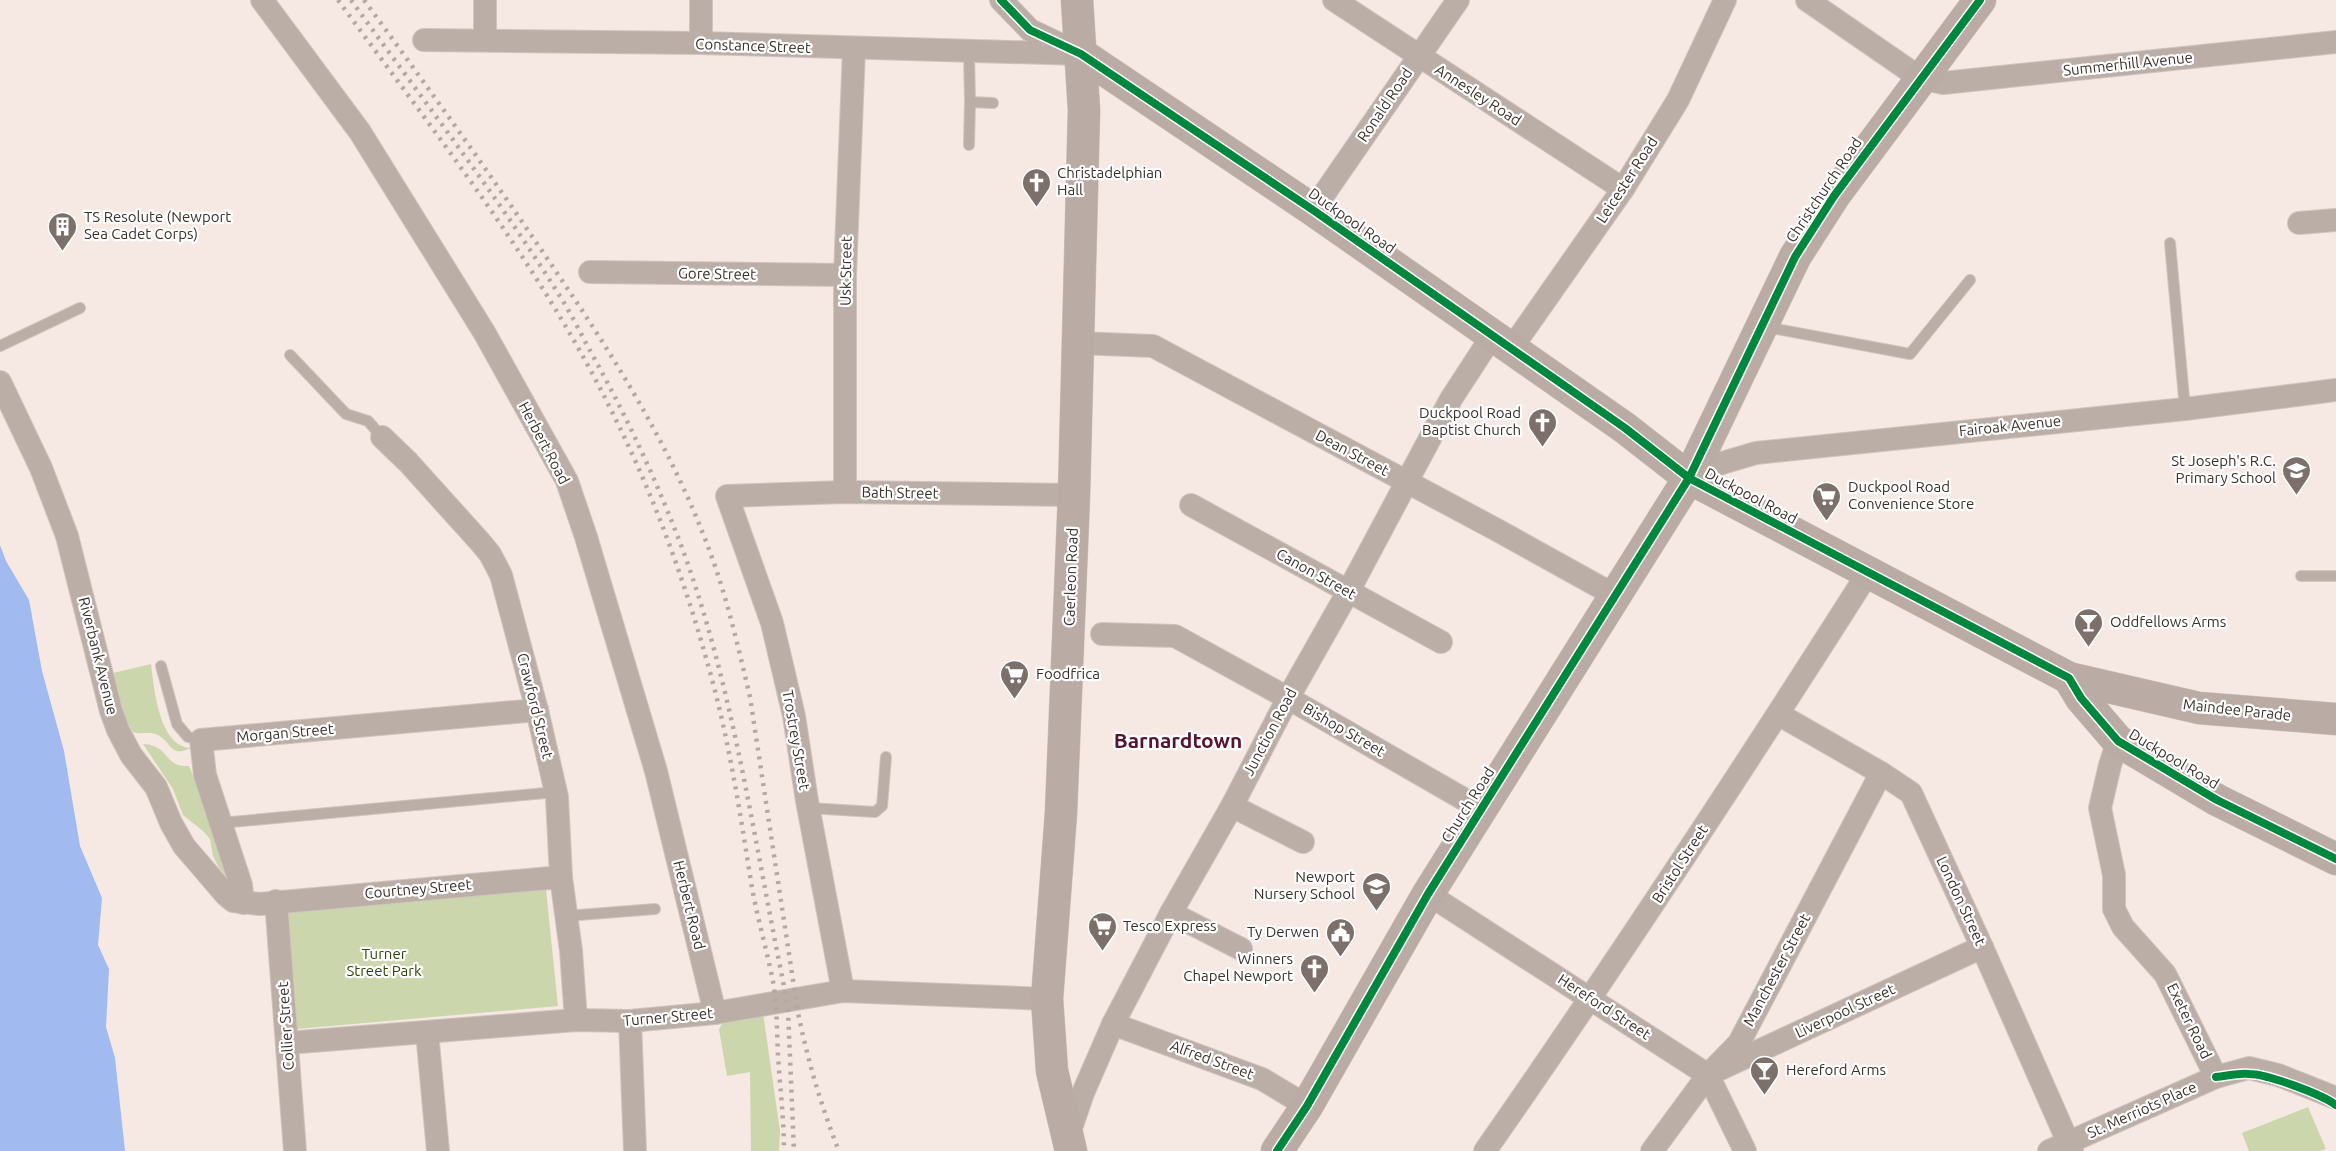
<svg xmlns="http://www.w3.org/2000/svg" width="2336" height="1151" font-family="Ubuntu,sans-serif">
<rect width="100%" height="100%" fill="#f6e8e2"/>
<!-- green -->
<g fill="#cbd6ac">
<path d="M151,664c3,24 8,83 40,84 -22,10 -18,-5 -33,-13 -9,-4 -17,0 -25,-3l-8,-14 -12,-45z"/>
<path d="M143,744c27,1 21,24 46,22l20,47 20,67 -10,-12 -6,-12 -3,-17 -7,-8 -20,-16 -10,-26z"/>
<path d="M546,890l12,116 -262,23 -8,-117z"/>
<path d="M763,1013l17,118 -1,20h-28l-1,-79 -23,4 -8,-47 4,-7z"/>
<path d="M2308,1107l18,42 -6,2h-71l-7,-18z"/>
</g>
<!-- water -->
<path fill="#a1baf0" d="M0,545l6,16 23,39 13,71 22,80 16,95 22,52 -4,47 11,24 -3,58 9,31 10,93h-125z"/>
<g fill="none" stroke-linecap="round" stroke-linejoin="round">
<defs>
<g id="lane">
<path d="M969,52l1,50 23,1"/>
<path d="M969,145l1,-43"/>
<path d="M2170,243l15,166"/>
<path d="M1766,327l144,27 60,-74"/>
<path d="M0,346l80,-38"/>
<path d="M290,355l56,59 22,7 14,16"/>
<path d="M2301,576h35"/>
<path d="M161,666l16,58 11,13 13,3"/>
<path d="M809,808l66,4 7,-6 4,-49"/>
<path d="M220,823l336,-31"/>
<path d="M566,916l89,-7"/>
</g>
<g id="street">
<path d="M262,0l98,132 124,200 83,149 19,56 70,234 59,242"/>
<path d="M1001,0l29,30 42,20"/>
<path d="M1334,0l289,189"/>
<path d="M1807,0l113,78 23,5 393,-41"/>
<path d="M424,40l277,3 380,11"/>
<path d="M485,40v-40"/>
<path d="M701,43v-43"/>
<path d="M1313,210l145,-210"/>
<path d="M2299,223l37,-3"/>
<path d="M590,272l255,3"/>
<path d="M1078,343l75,3 344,184 119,66"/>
<path d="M1511,349l112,-160 55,-89 47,-100"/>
<path d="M0,382l41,86 26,68 44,175 7,19 13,25 25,32 15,36 13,23 42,49 7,6 27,3 301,-27"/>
<path d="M382,437l26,25 73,81 9,11 11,21 36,135 20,87 4,80 10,74 5,69"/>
<path d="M1689,478l33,-15 34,-10 429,-44 151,-19"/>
<path d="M845,492v-217l9,-226"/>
<path d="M1191,505l250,137"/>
<path d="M1102,634l73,2 113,62 193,111"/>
<path d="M1778,714l103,59 30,20 71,154 90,204"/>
<path d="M2118,741l-8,24 -10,43 14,67v34l9,18 42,47 51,103"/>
<path d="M1232,806l71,36"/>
<path d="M1428,894l280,181 37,76"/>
<path d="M276,901l19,250"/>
<path d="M243,903l-2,-18 -36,-110 -4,-35 336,-30"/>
<path d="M1171,913l70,36"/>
<path d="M843,991l-36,-190 -13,-85 -22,-93 -45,-127 118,-4 229,3"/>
<path d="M630,1021l5,130"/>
<path d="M1113,1024l149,55 45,27"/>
<path d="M427,1032l11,119"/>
<path d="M287,1043l289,-23 54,1 85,-8 128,-22 204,8"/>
<path d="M1720,1069l262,-122"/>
<path d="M1068,1137l15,-44 30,-69 58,-111 61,-107 56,-108 60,-106 103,-193 41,-63"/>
<path d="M1485,1151c132,-189 259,-383 383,-578"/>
<path d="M1652,1151l56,-76 31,-32 142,-270"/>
<path d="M2049,1151l167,-74 33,-9 29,7 58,23"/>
</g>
<g id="secondary">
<path d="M1081,54l232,156 312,218 64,50 380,200 12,20 37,43 99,59 119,59"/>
<path d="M2069,678l130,30 137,11"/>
<path d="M1071,1151l-19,-80 -5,-72 14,-186 13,-318 10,-385 -7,-110"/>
<path d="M1277,1151l30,-45 121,-212 261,-416 106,-221 39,-61 146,-196"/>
</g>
</defs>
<!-- lane casing -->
<use href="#lane" stroke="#cfc4bf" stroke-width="12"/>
<!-- street casing -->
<use href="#street" stroke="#cfc4bf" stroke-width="24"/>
<!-- secondary casing -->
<use href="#secondary" stroke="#cfc4bf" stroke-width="33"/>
<!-- lane -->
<use href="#lane" stroke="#baaea6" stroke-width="10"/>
<!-- street -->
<use href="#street" stroke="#baaea6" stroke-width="22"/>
<!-- secondary -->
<use href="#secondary" stroke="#baaca5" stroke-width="32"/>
<!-- rail -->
<g stroke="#b5a8a2" stroke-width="4.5" stroke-dasharray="3 6" stroke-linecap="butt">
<path d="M338,0c99,136 206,270 279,422 38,77 68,160 91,243 21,73 32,148 44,223 6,33 16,66 22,99 3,23 3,46 4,69 2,32 6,63 6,95"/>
<path d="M351,0c69,96 142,190 205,290 12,18 22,38 32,57 36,64 67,130 93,198 52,140 72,290 102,436l5,30 6,140"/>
<path d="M364,0c60,82 119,164 176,248 65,95 126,188 167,296 19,49 31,102 43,153l48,316c10,48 23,93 41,138"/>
</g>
<defs>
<g id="cycleway">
<path d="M1001,0l29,30 51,24 232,156 312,218 64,50 380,200 12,20 37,43 99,59 119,59"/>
<path d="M2216,1077c11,-1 22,-4 33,-3 18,0 72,20 87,31"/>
<path d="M1277,1151l30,-45 121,-212 261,-416 106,-221 39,-61 146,-196"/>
</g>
</defs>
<!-- cycleway casing -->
<use href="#cycleway" stroke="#fff" stroke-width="11"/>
<!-- cycleway -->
<use href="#cycleway" stroke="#00873e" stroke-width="8"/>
</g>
<!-- icons -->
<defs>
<symbol id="church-pin" viewBox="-11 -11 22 30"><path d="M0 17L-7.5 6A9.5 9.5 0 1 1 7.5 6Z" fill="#7d706b" stroke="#fff"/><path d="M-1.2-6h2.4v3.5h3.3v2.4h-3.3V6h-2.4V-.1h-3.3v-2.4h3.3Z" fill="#fff"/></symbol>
<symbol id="building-pin" viewBox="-11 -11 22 30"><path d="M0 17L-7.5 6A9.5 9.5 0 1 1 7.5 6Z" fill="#7d706b" stroke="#fff"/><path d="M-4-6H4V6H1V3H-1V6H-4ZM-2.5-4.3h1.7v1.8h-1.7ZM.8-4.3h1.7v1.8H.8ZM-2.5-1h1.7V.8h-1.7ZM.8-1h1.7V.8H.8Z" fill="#fff"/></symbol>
<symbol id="school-pin" viewBox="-11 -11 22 30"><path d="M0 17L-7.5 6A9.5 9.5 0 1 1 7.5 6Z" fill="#7d706b" stroke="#fff"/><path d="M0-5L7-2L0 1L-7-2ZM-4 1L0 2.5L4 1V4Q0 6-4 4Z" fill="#fff"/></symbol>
<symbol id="supermarket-pin" viewBox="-11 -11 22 30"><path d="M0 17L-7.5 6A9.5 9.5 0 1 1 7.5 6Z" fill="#7d706b" stroke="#fff"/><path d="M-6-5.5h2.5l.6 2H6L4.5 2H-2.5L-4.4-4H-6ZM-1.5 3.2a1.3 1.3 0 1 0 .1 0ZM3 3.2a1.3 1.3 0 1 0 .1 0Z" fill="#fff"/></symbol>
<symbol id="bar-pin" viewBox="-11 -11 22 30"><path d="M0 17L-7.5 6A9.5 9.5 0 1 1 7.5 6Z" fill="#7d706b" stroke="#fff"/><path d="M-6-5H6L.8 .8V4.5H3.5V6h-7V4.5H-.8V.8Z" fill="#fff"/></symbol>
<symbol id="civic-pin" viewBox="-11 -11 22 30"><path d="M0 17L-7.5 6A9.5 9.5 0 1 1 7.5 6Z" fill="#7d706b" stroke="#fff"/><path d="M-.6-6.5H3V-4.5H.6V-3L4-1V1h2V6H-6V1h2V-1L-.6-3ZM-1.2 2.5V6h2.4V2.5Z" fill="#fff"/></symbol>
</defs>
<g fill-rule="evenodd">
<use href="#church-pin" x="1020" y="166" width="33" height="45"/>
<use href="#building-pin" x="46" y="210" width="33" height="45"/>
<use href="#church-pin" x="1526" y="406" width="33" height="45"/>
<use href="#school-pin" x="2280" y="454" width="33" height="45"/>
<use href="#supermarket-pin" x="1810" y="480" width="33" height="45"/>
<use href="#bar-pin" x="2072" y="606" width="33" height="45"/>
<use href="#supermarket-pin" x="998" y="658" width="33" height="45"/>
<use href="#school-pin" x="1360" y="870" width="33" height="45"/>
<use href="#supermarket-pin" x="1086" y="910" width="33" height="45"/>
<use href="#civic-pin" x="1324" y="916" width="33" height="45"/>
<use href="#church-pin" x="1298" y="952" width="33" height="45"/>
<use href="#bar-pin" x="1748" y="1054" width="33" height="45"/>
</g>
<g text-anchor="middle" stroke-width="4.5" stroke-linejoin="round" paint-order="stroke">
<!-- street labels -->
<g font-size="15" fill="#3c302b" stroke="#fff">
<text transform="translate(753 46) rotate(2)" y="5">Constance Street</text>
<text transform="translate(2128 64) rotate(-6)" y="5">Summerhill Avenue</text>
<text transform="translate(1478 95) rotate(33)" y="5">Annesley Road</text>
<text transform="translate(1385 105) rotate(-56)" y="5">Ronald Road</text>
<text transform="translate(1627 180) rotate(-57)" y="5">Leicester Road</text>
<text transform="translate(1824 190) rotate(-56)" y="5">Christchurch Road</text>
<text transform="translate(1352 221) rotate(35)" y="5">Duckpool Road</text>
<text transform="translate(846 271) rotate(-89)" y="5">Usk Street</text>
<text transform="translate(717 274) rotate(1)" y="5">Gore Street</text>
<text transform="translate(2010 426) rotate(-6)" y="5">Fairoak Avenue</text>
<text transform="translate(544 443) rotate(62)" y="5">Herbert Road</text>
<text transform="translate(1352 453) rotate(28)" y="5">Dean Street</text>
<text transform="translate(900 493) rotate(1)" y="5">Bath Street</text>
<text transform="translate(1751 496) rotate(28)" y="5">Duckpool Road</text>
<text transform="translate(1316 574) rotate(29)" y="5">Canon Street</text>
<text transform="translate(1071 577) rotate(-88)" y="5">Caerleon Road</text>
<text transform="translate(98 656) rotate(76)" y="5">Riverbank Avenue</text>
<text transform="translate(535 706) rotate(76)" y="5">Crawford Street</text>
<text transform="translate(2237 710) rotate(6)" y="5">Maindee Parade</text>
<text transform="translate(1344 730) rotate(30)" y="5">Bishop Street</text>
<text transform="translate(1270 732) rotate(-62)" y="5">Junction Road</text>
<text transform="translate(285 733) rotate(-5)" y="5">Morgan Street</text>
<text transform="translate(796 740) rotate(80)" y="5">Trostrey Street</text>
<text transform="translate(2174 759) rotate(31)" y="5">Duckpool Road</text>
<text transform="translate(1468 805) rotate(-58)" y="5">Church Road</text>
<text transform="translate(1680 864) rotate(-57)" y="5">Bristol Street</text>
<text transform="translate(418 889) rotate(-5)" y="5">Courtney Street</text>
<text transform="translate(1961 901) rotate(65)" y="5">London Street</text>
<text transform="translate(689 905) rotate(76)" y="5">Herbert Road</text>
<text transform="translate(1777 970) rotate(-62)" y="5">Manchester Street</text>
<text transform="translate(1604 1007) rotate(33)" y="5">Hereford Street</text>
<text transform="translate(1845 1011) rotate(-25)" y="5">Liverpool Street</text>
<text transform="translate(668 1017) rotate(-5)" y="5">Turner Street</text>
<text transform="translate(2189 1021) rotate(64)" y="5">Exeter Road</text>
<text transform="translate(286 1026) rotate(-94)" y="5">Collier Street</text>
<text transform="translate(1212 1060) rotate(20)" y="5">Alfred Street</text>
<text transform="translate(2142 1110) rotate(-24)" y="5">St. Merriots Place</text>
</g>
<!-- poi labels -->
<g font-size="15" fill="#3c302b" stroke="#fff" text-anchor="start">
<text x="1057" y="178">Christadelphian<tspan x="1057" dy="17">Hall</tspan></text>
<text x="84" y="222">TS Resolute (Newport<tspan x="84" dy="17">Sea Cadet Corps)</tspan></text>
<text x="1521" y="418" text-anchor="end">Duckpool Road<tspan x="1521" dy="17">Baptist Church</tspan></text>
<text x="2276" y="466" text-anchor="end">St Joseph's R.C.<tspan x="2276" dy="17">Primary School</tspan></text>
<text x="1848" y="492">Duckpool Road<tspan x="1848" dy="17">Convenience Store</tspan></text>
<text x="2110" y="627">Oddfellows Arms</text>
<text x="1036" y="679">Foodfrica</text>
<text x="1355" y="882" text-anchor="end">Newport<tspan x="1355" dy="17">Nursery School</tspan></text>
<text x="1123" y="931">Tesco Express</text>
<text x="1319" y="937" text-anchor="end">Ty Derwen</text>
<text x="1293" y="964" text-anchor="end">Winners<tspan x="1293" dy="17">Chapel Newport</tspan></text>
<text x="1786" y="1075">Hereford Arms</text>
</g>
<!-- park labels -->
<g font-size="15" fill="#2f4603" stroke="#fff">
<text x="384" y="959">Turner<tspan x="384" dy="17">Street Park</tspan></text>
</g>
<!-- district labels -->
<g font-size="21" font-weight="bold" fill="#57142e" stroke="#fff">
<text x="1178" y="748">Barnardtown</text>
</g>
</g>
</svg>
